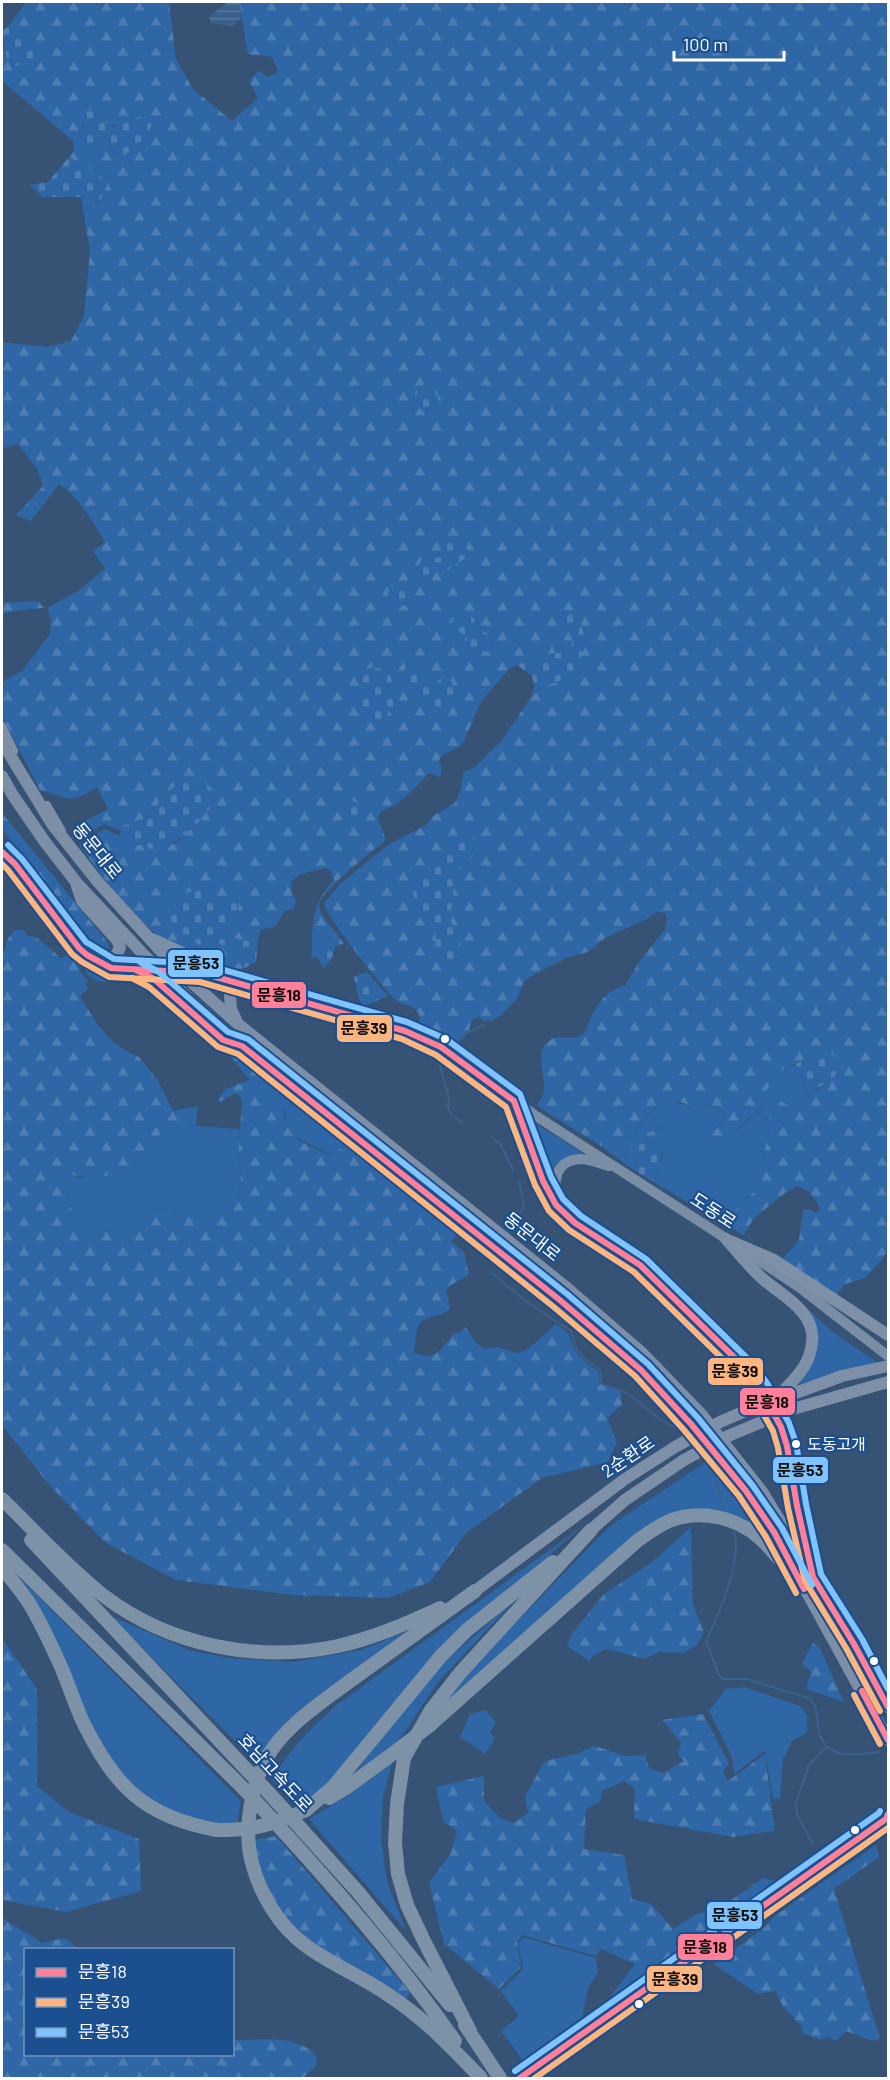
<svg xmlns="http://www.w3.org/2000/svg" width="890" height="2080" font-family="Barlow,'Noto Sans KR',sans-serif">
<defs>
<pattern id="forest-firs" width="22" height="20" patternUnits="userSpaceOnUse" patternTransform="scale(1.5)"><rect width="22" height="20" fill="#2f66a5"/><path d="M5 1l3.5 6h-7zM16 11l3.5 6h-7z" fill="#4e7db2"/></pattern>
<pattern id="cemetery-stones" width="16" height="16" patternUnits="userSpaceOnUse" patternTransform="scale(1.5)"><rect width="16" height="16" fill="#2f66a5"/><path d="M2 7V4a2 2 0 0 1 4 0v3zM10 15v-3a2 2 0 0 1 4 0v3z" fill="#4e7db2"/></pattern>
<pattern id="water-rules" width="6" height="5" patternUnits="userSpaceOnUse" patternTransform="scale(1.5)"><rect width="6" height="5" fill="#3b618d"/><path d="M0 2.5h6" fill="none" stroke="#58799e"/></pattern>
</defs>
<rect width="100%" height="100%" fill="#365274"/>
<!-- grass -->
<g fill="#2f66a5">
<path d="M796,1064l13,31 -20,10 -26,-11 17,-23z"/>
<path d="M264,1077l83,63 -6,8 -9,7 -39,-19 -6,-11 -2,-12 -5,-11 -23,-12 2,-7z"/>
<path d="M669,1101c9,1 17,5 26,6 13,1 16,-3 29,6l-3,10 -6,6 22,2c7,-10 15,-14 26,-20l5,3 3,8 -9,40 1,13 -7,15 -34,33 -70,-42c12,-19 13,-33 8,-54l-15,9h-7l-3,-4c8,-15 19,-23 34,-31z"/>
<path d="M527,1118l56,35c-17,3 -29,12 -36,27l-22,-60z"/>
<path d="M184,1125l56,4 -2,24 3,19 -2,25 -4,9 -9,6h-47l-21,-4 -30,18 -18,5 -27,-3 -9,-6 -6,-28 -16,-17 6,-6 22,7 51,-9 20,-28 9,-8z"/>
<path d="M622,1136l10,2 6,7 -5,5 -3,-1 -3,2 -3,12 -23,-17 12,-9z"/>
<path d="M803,1304l28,27 49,33 -52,11 -28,9 -2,-2 15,-26 -12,-51z"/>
<path d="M710,1459l57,76 -23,-17 -36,-8 -38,9 -237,197 19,-28 158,-162z"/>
<path d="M585,1524l-134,118 -128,150 -25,15 -26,-27c18,-32 39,-52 66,-76z"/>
<path d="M8,1566l233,235 -4,23h-27l-44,-13 -32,-22 -27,-30z"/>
<path d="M514,1601l-76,81 -40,60 -50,41 61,-83 40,-42z"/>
<path d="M109,1615l80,35 39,8 65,4 68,-12 57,-23 -138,103 -24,32z"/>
<path d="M744,1687l56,19 7,9v18l-15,8 -9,19 -3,39 -7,-1 -8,-47 -31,23 -2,-16 -23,-47 17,-22z"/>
<path d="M486,1710l10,13 -6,9 5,7 -10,15 -25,-17 10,-23z"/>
<path d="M392,1763l-9,34 -2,41 6,43 19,50 -97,-112 40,-24z"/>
<path d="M523,1937l73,21 2,15 -10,15 -6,30 -59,43 -22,-30 18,-15 -18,-25 22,-22 -5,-26z"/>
</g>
<!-- forest -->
<g fill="url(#forest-firs)" fill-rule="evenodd">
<path d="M26,2h143l7,57 17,30 39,32 26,-23 -9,-17 9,-10 11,6 9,-6 -6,-14 -24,-3 -9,-52h649v1247l-6,11 -17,18 -20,6 -9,11 -53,-36 16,-19 4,-30 6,-1 7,4 4,-4c-5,-12 -11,-19 -23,-23l-12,7 -31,25 -10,17 -22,-12 34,-33 7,-14 -1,-14 9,-40 -3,-8 -6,-3c-6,4 -15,7 -20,13 -9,10 -12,20 -27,17l-3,-6 9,-12 3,-10c-15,-11 -17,-4 -31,-6 -5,-1 -9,-5 -14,-5 -19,-3 -36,15 -44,30l3,4c10,0 16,-9 25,-8 5,9 2,17 -2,27l-3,-10 -8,-4 -12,4c-12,-14 -24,-9 -37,1l-64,-40c3,-5 7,-11 7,-17 1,-16 -10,-39 6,-49 12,-7 25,3 35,-8 8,-20 17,-42 40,-46l14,-24 26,-33 2,-11 -2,-5 -8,-1 -10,7 -42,19 -17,14 -19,5 -25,12 -19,11 -9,20 -16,16 -9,5h-6l-7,-4c-10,4 -6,9 -11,17 -2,4 -7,7 -11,11l-18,-11 -19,-5c0,-4 1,-10 0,-14 -4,-11 -15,-8 -22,-14 -12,-10 -71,-85 -73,-97l15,-19 49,-40 38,-20 7,-9 22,-13 6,-14 2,-17 12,-5 26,-26 31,-45 12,-10 21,-7 21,-37 -20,-22c6,10 9,21 3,32l-21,2 -7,5 -13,1 -19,9 -28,33 -19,43 -19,10 -4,5 3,9 -2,8 -11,-4c-15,16 -28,32 -48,38l-3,7 8,22c-12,10 -68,53 -67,66 1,9 12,21 18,28 -5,11 -16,11 -25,17 0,-30 1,-48 22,-71l-3,-9 -5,-3 -26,6 -9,8 1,12 4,7 -3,9 -9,1 -8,15 -15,4 -3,9 -10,2 -20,-4v-10l11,-18 -24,34 31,8 -1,17c-13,3 -23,-2 -36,-6 -59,-19 -89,-62 -124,-109l-6,-9 26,-15 34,16 35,-1 19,-17 24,-28 -30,-21c-7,5 -14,9 -19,15 -17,17 -18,29 -45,32l-2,6 -17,-7 -15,9 -8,-10 27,-14 -11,-22c-29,18 -25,12 -57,3l-38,-73v-35l20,-11 28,-37 1,-13 -4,-13 31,-17 27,-22 -12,-18 12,-9c-13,-21 -25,-44 -46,-58l-28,37 -15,-6 27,-29 -6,-17 -19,-25 -16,5v-107l46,5 23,-6 13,-25 6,-65 -7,-41 16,-8 -4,-30 -26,-15 5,-6 -1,-10 -71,-60v-42l5,21 19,-25 -16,-11zM86,113c21,13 27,18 49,5l-18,36 -10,-9h-7l-18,-17 3,-6zM806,1058l29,18 -16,13 -30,16 -25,-11 16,-23z"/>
<path d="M38,601l6,7 -24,2 -18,4v-11z"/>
<path d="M2,813l107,131 -1,6 -5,3 -6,1 -12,-9 -59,-75 6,-4 -30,-37z"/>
<path d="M16,930h8l2,5 10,2 25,21 13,-6 7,21 7,8 -3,3 4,4 -9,8 17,28 11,13 16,13 15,7 18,22 16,32 25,-5 -2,19c-37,1 -45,16 -65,44 -29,9 -43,12 -73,2l-6,6 16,17 6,27 9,7 27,3 18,-5 30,-18 21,4h47l9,-6 4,-9 2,-25 -3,-19 4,-51 -2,-6 -5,-3 -15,9 -2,-2 7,-11 25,-9 -28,-33 1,-2 41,32 -5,6 -2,7 19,5c8,13 7,19 12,32 6,15 29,22 43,28l10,-7 6,-8 73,60 11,15 26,19 -6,8 13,10 5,23 -18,10 -5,5 4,19c-14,12 -33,3 -34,28 0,6 -2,9 -2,15 19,12 30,-5 40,-19h6l5,-7 12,18 8,5c16,-5 19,2 32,4 9,1 31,-22 38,-29 21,13 11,11 21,27 5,9 14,15 22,20l2,13c8,4 15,4 21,9l1,12 -15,13 10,24 -9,20 -66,16 -75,54 -37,50 -42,16 -95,-3 -117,-15 -70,-37 -56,-57 -48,-61v-473l3,-2c2,-9 3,-15 11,-20z"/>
<path d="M89,966c21,10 31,6 50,11 20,5 50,38 66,53l-1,2c-8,-5 -17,-10 -24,-15 -15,-13 -29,-32 -50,-36 -18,-4 -27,9 -44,-8v-6z"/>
<path d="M630,1149l3,1 3,9 -2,11 -10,-7 3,-12z"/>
<path d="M691,1527l2,78 11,27 -8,14 -13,7 -24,-1 -14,7 -39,-10 -13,7 -4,5 -22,-15 4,-11 33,-41 47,-31z"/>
<path d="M2,1638l35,51v97l32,26 70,27 2,52 -75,21 -64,-12z"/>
<path d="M813,1643l7,5 24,54 -38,-13 5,-18 -9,-7z"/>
<path d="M703,1714l26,49 -6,9 5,9 37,-27 10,77 -42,6 -99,-18 1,-30 -11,-8 -22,10 -2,11 -14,7 -2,40 40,6 8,44 19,5 22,25 25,-16 16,-1 49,-34 15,4 -169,116 26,-34 -34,-15 -5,7 -74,-21 -5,6 4,26 -22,22 -55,-45 -15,-61 22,-30 6,-22 -14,-10 -7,-34 48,-11v25l16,17 14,5 14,-10 -3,-17 20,-35 31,-7 19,-8 30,10 20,-1 4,13 14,5 21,-12 -6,-6 3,-12 -19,-23z"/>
<path d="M276,1836l134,156 -4,8 -77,-42 -36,-28 -22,-27 -21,-62z"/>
<path d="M876,1845l3,12 -45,32 46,150 -7,2 -27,-10 -10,10 -9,-4 -7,3 -18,-7v-6l-20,-22 -6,-14 -18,3 -44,-30 49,-35 12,-13z"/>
<path d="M2,1918l40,25 22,-5 15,11 -53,1v104h206l1,-14c26,0 66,-6 84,17l-1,9 -13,12h-301z"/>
</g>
<!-- cemetery -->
<g fill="url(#cemetery-stones)">
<path d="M10,24c10,4 27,15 31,25l-9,10 -16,7 -9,-6 -5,-28z"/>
<path d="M90,108c25,33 25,12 55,8l7,8 -7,14 -21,18 -6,-2 -11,-9 -20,2 -5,-5c0,-10 2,-26 8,-34z"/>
<path d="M69,157l26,15 12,10c-1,16 -10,21 -24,28l-2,-13h-39l-12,-12 18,-3z"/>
<path d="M429,384l7,7 3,12 -6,6 -11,2 -5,-5 -2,-14 7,-7z"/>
<path d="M448,542l18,6 4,7 -22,15 -17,-6 -4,20 -5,1 -8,-9 11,-24 4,5 9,1 5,-2z"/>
<circle cx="400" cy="594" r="12"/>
<path d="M560,609l10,2 10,10 6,21 -2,10 -10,18 -9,9 -21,7 -12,10 2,-10 -2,-10 -15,-11 11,-5 13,-1 7,-5 21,-2c8,-14 1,-29 -11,-38z"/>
<path d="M461,614l11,2 8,15c12,3 15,7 16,19l-8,3 -17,-6c-7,-16 -8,-15 -25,-16v-7z"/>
<path d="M407,661l12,4 10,18 5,1 9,-7 9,5 3,12 -4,7 -12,6 -21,-6c0,-12 -3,-20 -16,-21 -4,-9 -5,-13 5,-19z"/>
<path d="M374,667l11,3 6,7 3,27 -7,11 -13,7c-21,-8 -14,-37 -8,-53z"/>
<path d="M187,778h14l13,13 3,8c-16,22 -34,41 -59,52l-39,-14 4,-12c27,-3 28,-15 45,-32 5,-6 12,-10 19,-15z"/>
<path d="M350,799l7,4 3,10 -10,5 -7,-14z"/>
<path d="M469,838l13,1c-5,19 -20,24 -30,41 4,13 -2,26 -1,40 2,12 11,18 9,33l-8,6 -11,2 -6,-11 1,-17c-4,-5 -12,-9 -15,-14 -7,-13 -5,-27 -13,-39l3,-5 14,2 34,-34z"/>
<path d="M204,888c13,4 17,12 21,25l6,-12 8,2c0,14 -12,20 -11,34l20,4 10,-2 -2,23 -11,6v-17l-30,-8 -16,2c-18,-14 -30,-16 -31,-41l18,-11z"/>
<path d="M337,934l7,10 -8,1 -5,15 -7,8 -7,-11 -6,1 1,-7c9,-6 20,-6 25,-17z"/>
<path d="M367,972l21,24 -24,10 -5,-7 -5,-22z"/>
<path d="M830,1052c10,6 8,14 5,24l-26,19 -13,-31 10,-6z"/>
<path d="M650,1141l8,4c6,15 2,23 -6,36l-18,-11 2,-11 -3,-9 5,-5z"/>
</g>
<!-- water -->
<path fill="url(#water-rules)" d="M228,2l12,1 1,15 -8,8 -22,-3 -2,-6z"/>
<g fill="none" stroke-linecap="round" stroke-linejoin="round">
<!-- stream -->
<g stroke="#3b618d" stroke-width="2">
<path d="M455,1044l11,-11 18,-8"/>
<path d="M440,1066l9,33 -1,8 3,7 11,9"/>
<path d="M493,1138l8,7 12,25"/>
<path d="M516,1219l8,-12 -5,-26"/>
<path d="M493,1274l34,28 44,29 6,19 10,11 13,9 1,13c9,5 18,6 27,11 18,11 30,30 52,34"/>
<path d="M709,1466l6,13 8,28"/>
<path d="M734,1531c9,30 -15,83 -28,110l13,34 4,4h23l65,20c6,9 6,17 7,28 5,33 35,29 61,25"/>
<path d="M813,1844l-16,-29 -1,-12 13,-38 17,-18"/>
</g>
<!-- minor -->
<g stroke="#7d92a8" stroke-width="8">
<path d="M2,726l12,25"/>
<path d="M47,805l15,26"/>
</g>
<!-- tertiary -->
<g stroke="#7d92a8" stroke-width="9">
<path d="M2,852l13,12 72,91 24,13 48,3"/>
<path d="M141,972c37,17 57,62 98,73"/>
</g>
<!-- secondary -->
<g stroke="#798da4" stroke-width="10">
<path d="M175,971l27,2 203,58 36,16 95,69 197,127"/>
<path d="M514,1101l29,80 13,24 19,18 65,42 104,102 15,20 22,40 6,19 10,60 14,64"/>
<path d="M559,1203c-7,-19 -5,-43 22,-44 9,0 19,5 28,7"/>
<path d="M746,1252l53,35 89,69"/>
<path d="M520,2078l368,-261"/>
</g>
<!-- primary -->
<g stroke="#7d8ea7" stroke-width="12">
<path d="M2,742l50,82 46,58 81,89 59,53 329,264 74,64 60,62 62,79 91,151 34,63"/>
<path d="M2,776l10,18 33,48 31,40 68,73 47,46 51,45 100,81 219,174 48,40 53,51 66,76 46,64 114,208"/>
<path d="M77,886l5,15 35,39 3,7c-4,13 -11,13 -23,14"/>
<path d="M152,939l61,28 17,14"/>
<path d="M236,1020l-5,-11 -1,-14 5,-6 11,-3"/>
</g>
<!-- trunk -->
<g stroke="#7e90a7" stroke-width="12">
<path d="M726,1239c12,13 24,29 38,41 27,22 62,38 43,81 -6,14 -19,24 -29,36"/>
<path d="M730,1241l44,19 114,75"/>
<path d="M787,1396l55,-20 46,-10"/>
<path d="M793,1409l95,-27"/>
<path d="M591,1530l34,-30 59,-40"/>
<path d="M475,1591l150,-112 50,-32"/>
</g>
<!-- motorway -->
<g stroke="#7e92a7" stroke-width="14">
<path d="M2,1499c33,32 65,68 102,97 66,50 154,67 234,50 36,-8 70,-23 102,-38"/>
<path d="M31,1540l214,228"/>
<path d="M2,1550l234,231"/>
<path d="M2,1567c9,12 19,24 27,36 13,21 23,44 33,66 7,17 13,35 20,51 32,66 62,97 135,110"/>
<path d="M475,1591c-42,30 -84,60 -125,90 -28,21 -62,43 -81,73 -18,29 -26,75 -17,109 8,31 27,63 53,82 25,19 56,31 82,49 36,23 64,53 94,84"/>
<path d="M429,1726l208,-185c10,-7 21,-15 32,-20 31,-12 68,-4 92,18 13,13 25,28 38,41"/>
<path d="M269,1793l89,99 92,113"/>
<path d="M329,1798l17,-10 41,-30"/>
<path d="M261,1807c69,75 136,151 194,234"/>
<path d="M306,1810l27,-23 108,-131 26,-26 86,-68"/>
<path d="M465,2025l35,53"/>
<path d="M470,2031l-46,-90 -17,-36 -9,-31 -3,-31 2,-39 7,-46 27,-48 29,-37 131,-143"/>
</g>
<!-- trunk-bridge -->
<g stroke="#7e90a7" stroke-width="12">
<path d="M675,1447l45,-25 58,-25 9,-1"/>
<path d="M684,1460l44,-24 65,-27"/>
</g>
<!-- motorway-bridge -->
<g stroke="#7e92a7" stroke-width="14">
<path d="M387,1758l42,-32"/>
<path d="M245,1768l24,25"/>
<path d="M236,1781l25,26"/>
<path d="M217,1830c37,0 56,-5 89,-20"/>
</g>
<defs>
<g id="bus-1">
<path d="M2,852l13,12 64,84 8,7 24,13 91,5 203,58 36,16 73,54 29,80 13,24 19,18 65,42 104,102 15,20 22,40 6,19 10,60 16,71 41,67 34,63"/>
<path d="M136,970l18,9 69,61 19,6 319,255 80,69 50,54 55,67 28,41 30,57"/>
<path d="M862,1691l26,49"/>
<path d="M520,2078l366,-259 2,-5"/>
</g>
<g id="bus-2">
<path d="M2,864l6,6 64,84 10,8 27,15 91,5 202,57 34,16 70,52 29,78 14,26 20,19 65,42 103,101 14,19 22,39 5,17 10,60 17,73 41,67 34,63"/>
<path d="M132,978l17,9 69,60 20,7 317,254 80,68 49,54 55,66 27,41 30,56"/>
<path d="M854,1695l26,49"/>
<path d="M535,2078l353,-250"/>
</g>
<g id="bus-3">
<path d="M8,845l14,14 64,83 28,17 89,5 204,58 39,17 74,55 31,83 12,22 18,17 65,43 104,102 17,22 22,40 7,20 10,61 15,70 41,65 26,50"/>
<path d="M140,962l19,10 69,60 20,7 319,255 81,70 50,54 55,68 29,42 30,57"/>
<path d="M515,2071l364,-258 1,-2"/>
</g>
</defs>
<!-- bus-1 casing -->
<use href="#bus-1" stroke="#1b4f8f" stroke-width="10"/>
<!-- bus-2 casing -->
<use href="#bus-2" stroke="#1b4f8f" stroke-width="10"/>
<!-- bus-3 casing -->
<use href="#bus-3" stroke="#1b4f8f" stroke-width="10"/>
<!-- bus-1 -->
<use href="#bus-1" stroke="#ff8098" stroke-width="6"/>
<!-- bus-2 -->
<use href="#bus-2" stroke="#ffb580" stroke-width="6"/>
<!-- bus-3 -->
<use href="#bus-3" stroke="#80c4ff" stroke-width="6"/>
</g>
<!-- markers -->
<g fill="#fff" stroke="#1b4f8f" stroke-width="2">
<circle cx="445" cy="1039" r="5"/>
<circle cx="796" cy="1444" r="5"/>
<circle cx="874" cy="1661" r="5"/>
<circle cx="855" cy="1830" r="5"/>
<circle cx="639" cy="2004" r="5"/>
</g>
<g text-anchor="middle" stroke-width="4.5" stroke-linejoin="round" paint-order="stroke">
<!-- bus labels -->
<g font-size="16" fill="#fff" stroke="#1b4f8f" text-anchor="start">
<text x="807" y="1450">도동고개</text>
</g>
<!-- street labels -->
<g font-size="18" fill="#fff" stroke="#1b4f8f">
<text transform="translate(97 851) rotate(51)" y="6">동문대로</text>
<text transform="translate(713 1211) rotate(33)" y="6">도동로</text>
<text transform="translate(532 1237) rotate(38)" y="6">동문대로</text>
<text transform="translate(628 1457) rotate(-34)" y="6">2순환로</text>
<text transform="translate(275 1773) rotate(47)" y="6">호남고속도로</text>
</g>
</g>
<g stroke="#1b4f8f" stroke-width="2">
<rect x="167" y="949" width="57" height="29" rx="6" fill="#80c4ff"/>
<rect x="251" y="981" width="56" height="28" rx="6" fill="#ff8098"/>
<rect x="336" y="1014" width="57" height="29" rx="6" fill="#ffb580"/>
<rect x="707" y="1357" width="57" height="29" rx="6" fill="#ffb580"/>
<rect x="739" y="1387" width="57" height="29" rx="6" fill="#ff8098"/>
<rect x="772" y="1456" width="57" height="28" rx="6" fill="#80c4ff"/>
<rect x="706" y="1901" width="57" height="29" rx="6" fill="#80c4ff"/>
<rect x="677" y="1933" width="57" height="28" rx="6" fill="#ff8098"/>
<rect x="646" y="1965" width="57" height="28" rx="6" fill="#ffb580"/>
</g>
<g font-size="16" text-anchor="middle" font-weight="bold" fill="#111">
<text x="196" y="969">문흥53</text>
<text x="279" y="1001">문흥18</text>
<text x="364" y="1034">문흥39</text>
<text x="735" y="1377">문흥39</text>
<text x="767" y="1408">문흥18</text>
<text x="800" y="1476">문흥53</text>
<text x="735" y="1921">문흥53</text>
<text x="705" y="1953">문흥18</text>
<text x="675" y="1985">문흥39</text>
</g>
<!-- border -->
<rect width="890" height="2080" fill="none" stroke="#ffffff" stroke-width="6"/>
<!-- legend -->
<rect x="24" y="1948" width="210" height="108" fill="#1b4f8f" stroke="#7695bc" stroke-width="1.5"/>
<rect x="36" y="1968" width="30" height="9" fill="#ff8098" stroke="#7695bc" stroke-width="1.5"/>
<text x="78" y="1978" font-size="18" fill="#ffffff">문흥18</text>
<rect x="36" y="1998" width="30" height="9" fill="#ffb580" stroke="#7695bc" stroke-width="1.5"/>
<text x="78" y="2008" font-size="18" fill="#ffffff">문흥39</text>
<rect x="36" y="2028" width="30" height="9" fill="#80c4ff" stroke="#7695bc" stroke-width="1.5"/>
<text x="78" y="2038" font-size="18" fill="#ffffff">문흥53</text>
<!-- scale -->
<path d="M674 51v9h110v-9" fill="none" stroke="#ffffff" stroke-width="3"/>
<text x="683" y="51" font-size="18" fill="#ffffff" stroke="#1b4f8f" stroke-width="4.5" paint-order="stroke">100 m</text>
</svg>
